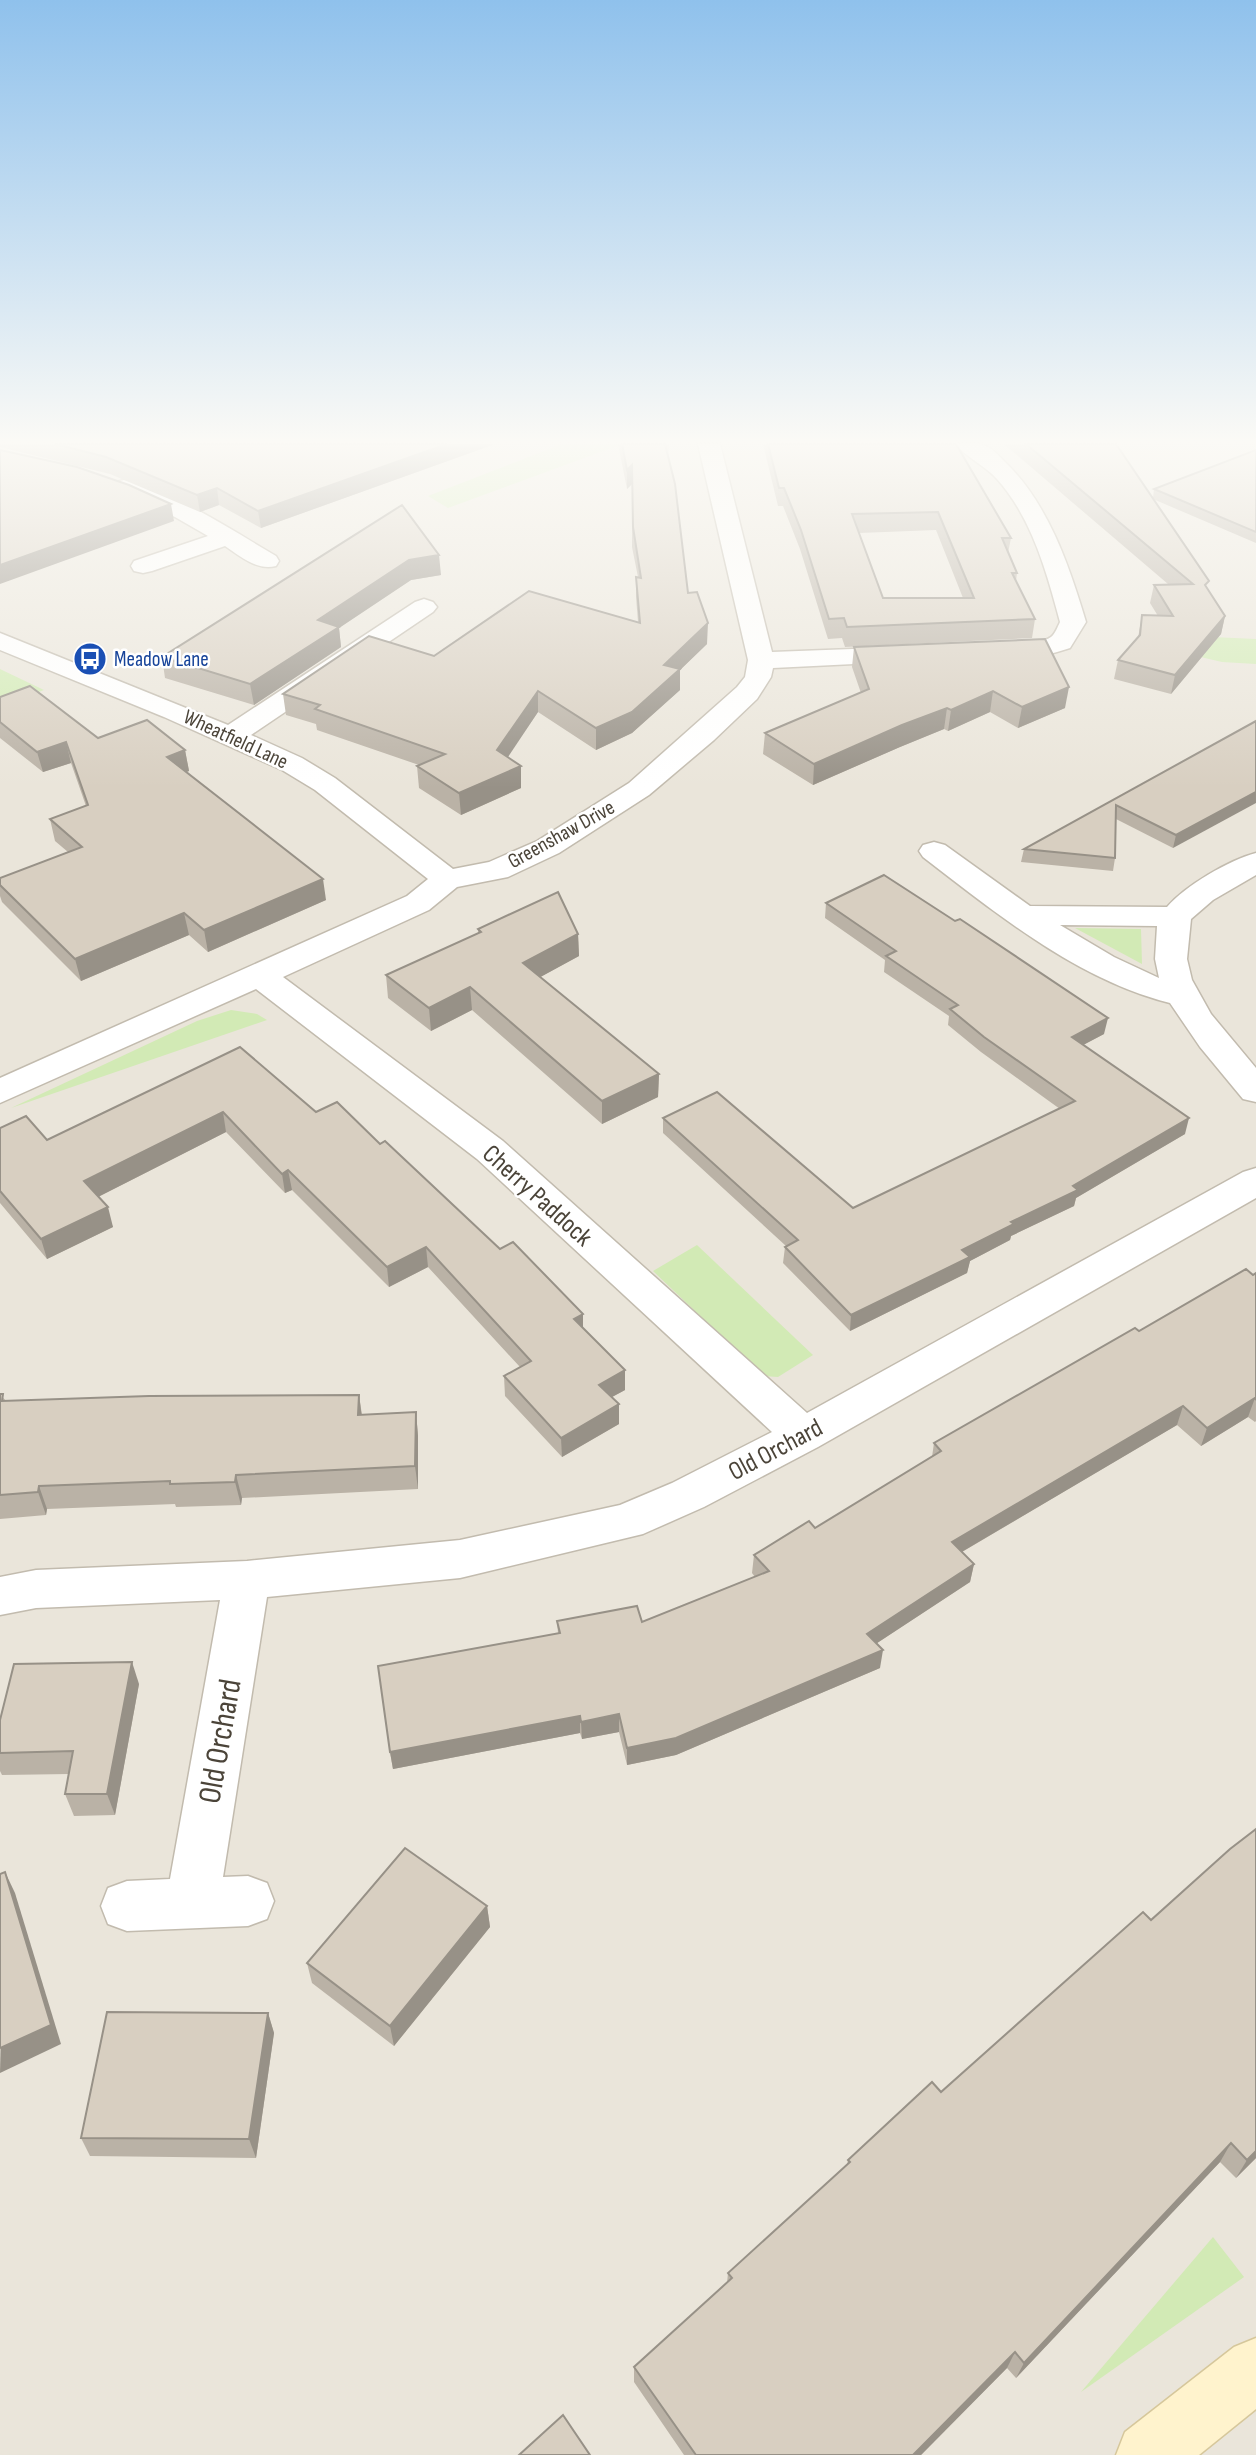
<svg xmlns="http://www.w3.org/2000/svg" width="1256" height="2455" font-family="'Sofia Sans Condensed',sans-serif">
<rect width="100%" height="100%" fill="#f6f3ec"/>
<!-- residential -->
<rect fill="#eae5da" x="0" y="444" width="1256" height="2011"/>
<!-- green -->
<g fill="#d2eab5">
<path d="M562,444h60l-174,64 -20,-12z"/>
<path d="M1190,636l66,3v25l-34,-2 -30,-7z"/>
<path d="M0,669l2,1 42,20 -44,17z"/>
<path d="M1075,928l66,1 1,35z"/>
<path d="M231,1010l26,4 10,6 -256,88 186,-87z"/>
<path d="M697,1245l116,110 -35,22 -15,-1 -110,-105z"/>
<path d="M1213,2237l31,40 -163,115z"/>
</g>
<g fill="none" stroke-linecap="round" stroke-linejoin="round">
<defs>
<g id="street">
<path d="M698,444h22l52,208 134,-5 9,2 4,6 -4,6 -142,7 -2,9 -14,22 -43,41 -65,55 -90,58 -51,24 -51,10 -28,23 -146,67 220,164 304,272 436,-241 13,-4v30l-438,249 -114,60 -61,27 -183,44 -193,19 -44,280 25,-1 19,7 7,18 -7,18 -19,7 -121,5 -19,-7 -7,-18 7,-18 19,-7 43,-2 50,-279 -184,8 -36,7v-38l36,-7 211,-9 213,-21 160,-35 52,-22 100,-51 -295,-273 -221,-170 -256,114v-25l407,-182 21,-17 -113,-89 -33,-20 -118,-53 -164,-67v-17l228,92 187,-123 9,-3 9,3 4,5 -4,5 -182,123 51,23 33,20 118,91 36,-7 48,-21 92,-58 108,-96 8,-10 3,-17z"/>
<path d="M956,444c8,0 20,-2 27,1 8,2 15,10 21,16 44,42 65,104 82,161l-16,26c-25,8 -55,16 -81,10l-4,-6 4,-6c15,-4 50,0 62,-9 4,-3 7,-11 9,-15 -13,-49 -28,-104 -63,-143 -11,-13 -32,-22 -41,-35z"/>
<path d="M124,480c55,14 104,48 152,76l3,5 -3,5c-19,5 -36,-10 -51,-20l-73,25 -9,2 -9,-2 -3,-5 3,-5 74,-25 -33,-19 -59,-25 -3,-5 3,-5z"/>
<path d="M934,842l11,3 85,61 137,1c18,-21 62,-47 89,-54v22l-43,25 -22,19 -4,40 5,21 19,34 45,54v34l-13,-3 -43,-52 -30,-44c-92,-23 -173,-89 -247,-146l-4,-6 4,-6zM1060,925l97,1 -2,33 4,19 -45,-21z"/>
</g>
<path id="secondary" d="M1256,2338v71l-57,46h-83l9,-23 109,-85z"/>
</defs>
<!-- street casing -->
<use href="#street" stroke="#c2bbae" stroke-width="3"/>
<!-- secondary casing -->
<use href="#secondary" stroke="#d6c79b" stroke-width="3"/>
<!-- street -->
<use href="#street" fill="#fff" fill-rule="evenodd"/>
<!-- secondary -->
<use href="#secondary" fill="#fff3cd" fill-rule="evenodd"/>
</g>
<!-- wall -->
<g fill="#bab2a6" fill-rule="evenodd">
<path d="M0,444h495l-234,84 -42,-23 -19,7 -90,-38 -110,-27z"/>
<path d="M618,444h51l-1,13 20,136 19,51 -27,26v20l-48,43 -36,17 -58,-38 -31,45 14,9v22l-60,27 -42,-27 -2,-22 2,-1 -102,-35 -1,-6 -30,-9 -3,-21 151,-38 204,-34 -2,-25v-20h2l-6,-30v-63l-5,5z"/>
<path d="M763,444h193l55,94 -3,15 9,20 -1,8 19,38 -3,19 -187,9 -3,-9 -14,1 -28,-90 -17,-43h-5zM936,530l27,68h-80l-24,-65z"/>
<path d="M1004,444h112l37,54 1,-9 102,-39v93l-103,-44 54,90 18,27 -4,18 -50,60 -57,-15 4,-19 20,-22 4,-23 16,1 -8,-13 4,-18 14,-1z"/>
<path d="M402,505l39,70 -30,5 -72,48 2,19 -87,58 -89,-27 -3,-21z"/>
<path d="M854,647l211,61 -47,20 -28,-16 -42,19 -4,-2 -44,18 -87,38 -50,-31 2,-21 96,-40 -9,-26z"/>
<path d="M0,697l98,41 87,12 4,21 -3,1 140,128 -118,52 -19,-17 -108,46 -79,-79 -2,-6v-18l68,-26 -13,-11 -5,-22 36,-13 -15,-43 -28,9 -43,-34z"/>
<path d="M1256,721l-83,127 -57,-29 -1,39 -2,13 -92,-9 3,-13z"/>
<path d="M826,903l278,131 -21,11 102,89 -109,64 -2,8 -63,30 -1,4 -40,21 -3,12 -117,58 -67,-68 2,-16 1,-1 -123,-113v-15l190,90 207,-99 -79,-57 -33,-27 1,-9 -65,-44 1,-12 -60,-42z"/>
<path d="M478,929l100,5 1,22 -39,21 119,97 -1,23 -56,27 -130,-114 -41,21 -43,-33 -2,-23 92,-41z"/>
<path d="M240,1047l76,65 64,32 120,105 83,65v14l42,62 -13,7 7,27 -57,33 -57,-61 -1,-20 16,-9 -92,-100 -39,20 -97,-97 -7,3 -59,-61 -128,65 15,30 -66,32 -47,-56v-75l47,12z"/>
<path d="M1256,1273v148l-1,1 -7,-5 -47,29 -24,-21 -215,127 12,12 -4,18 -93,61 3,25 -204,87 -49,10 -8,-33 -37,7 -2,-6 -187,36 -3,-17 168,-119 -1,-12 85,1 113,-45 -3,-4 2,-18 61,-27 117,-71 2,-14 205,-112z"/>
<path d="M0,1394l6,7 353,-6 3,20 54,-3 2,24v53l-176,9 -1,7 -65,2 -1,-3 -128,5 -1,6 -46,4z"/>
<path d="M139,1684l-24,131 -41,1 -9,-22 4,-20 -67,1 -2,-4v-51z"/>
<path d="M487,1906l3,21 -96,119 -82,-63 -5,-20z"/>
<path d="M1143,1912l113,246 -20,20 -16,-16 -204,216 -9,-10 -86,87h-237l-50,-73v-15l93,-84 1,-10 119,-108 1,-5 93,-68z"/>
<path d="M268,2013l6,20 -18,125 -166,-2 -9,-18z"/>
</g>
<!-- shaded-wall -->
<g fill="#979187">
<path d="M447,444h48l-234,84 -3,-17z"/>
<path d="M632,465v19l-5,5v-19z"/>
<path d="M217,488l2,17 -19,7 -3,-17z"/>
<path d="M171,504l3,17 -174,63v-19z"/>
<path d="M439,555l2,20 -30,5 -72,48 2,19 -87,58 -4,-21 68,-64 91,-60z"/>
<path d="M1225,616l-4,18 -50,60 4,-19z"/>
<path d="M708,623l-1,21 -27,26v20l-48,43 -36,17v-22z"/>
<path d="M1069,687l-4,21 -47,20 4,-21z"/>
<path d="M538,691v21l-40,60 -1,-22z"/>
<path d="M993,691l-3,21 -42,19 3,-21z"/>
<path d="M947,708l-3,21 -44,18 -87,38 1,-21 88,-39z"/>
<path d="M66,742l5,21 -28,9 -6,-20z"/>
<path d="M185,750l4,21 -18,7 -4,-21z"/>
<path d="M521,766v22l-60,27 -2,-22z"/>
<path d="M1256,792v11l-83,45 3,-13z"/>
<path d="M323,879l3,21 -118,52 -4,-22z"/>
<path d="M184,913l5,22 -108,46 -6,-22z"/>
<path d="M578,934l1,22 -55,30 -1,-23z"/>
<path d="M470,987l2,23 -41,21 -2,-23z"/>
<path d="M1108,1018l-4,16 -36,19 4,-16z"/>
<path d="M659,1074l-1,23 -56,27v-23z"/>
<path d="M223,1112l3,20 -136,69 -6,-20z"/>
<path d="M1189,1118l-4,16 -109,64 -2,8 -63,30 -1,4 -40,21 -3,12 -117,58 1,-16z"/>
<path d="M288,1170l4,20 -7,3 -3,-19z"/>
<path d="M108,1207l5,20 -66,32 -6,-20z"/>
<path d="M426,1247l2,20 -39,20 -2,-20z"/>
<path d="M583,1314v20l-9,-15z"/>
<path d="M625,1370v20l-26,14v-19z"/>
<path d="M359,1395l3,23 -4,-3z"/>
<path d="M1255,1398l-7,19 -47,29 6,-18z"/>
<path d="M619,1404v20l-57,33 -1,-19z"/>
<path d="M1183,1406l-6,19 -229,135 4,-18z"/>
<path d="M416,1412l2,24v53l-3,-23z"/>
<path d="M236,1475l6,23 -1,7 -6,-23z"/>
<path d="M39,1486l8,23 -1,6 -8,-23z"/>
<path d="M974,1564l-4,18 -105,69 2,-17z"/>
<path d="M883,1650l-3,18 -204,87 -49,10v-17z"/>
<path d="M132,1662l7,22 -24,131 -8,-21z"/>
<path d="M619,1714v18l-37,7 -1,-17z"/>
<path d="M580,1716v17l-187,36 -3,-17z"/>
<path d="M5,1872l10,21 46,151 -61,29z"/>
<path d="M487,1906l3,21 -96,119 -4,-20z"/>
<path d="M268,2013l6,20 -18,125 -7,-19z"/>
<path d="M1231,2143l-11,19 -204,216 8,-15z"/>
<path d="M1256,2151v7l-20,20 11,-18z"/>
<path d="M1015,2352l-8,16 -86,87h-8z"/>
</g>
<!-- building -->
<g fill="#d8cfc1" stroke="#979187" stroke-width="2" fill-rule="evenodd">
<path d="M55,444h392l-189,67 -41,-23 -20,7 -91,-38z"/>
<path d="M622,444h43l10,40 13,109 9,-1 11,31 -44,42 16,4 -48,43 -36,16 -58,-37 -41,59 24,16 -62,27 -42,-27 28,-12 -130,-45 5,-4 -37,-11 86,-58 65,20 95,-65 111,32 -4,-46 5,1 -8,-51 -1,-62 -5,5z"/>
<path d="M768,444h188l55,94h-9l15,35h-5l23,46 -188,8 -3,-9 -15,1 -28,-89 -17,-42h-5zM938,512l36,86h-91l-31,-84z"/>
<path d="M1026,444h90l93,137 -4,4 20,31 -50,59 -57,-15 22,-25 2,-20 31,1 -19,-31 39,-1z"/>
<path d="M0,450l77,17 52,18 42,19 -171,61z"/>
<path d="M1256,450v82l-102,-43z"/>
<path d="M402,505l37,50 -30,5 -91,60 21,7 -89,57 -88,-27z"/>
<path d="M1045,639l24,48 -47,20 -29,-16 -42,19 -4,-2 -45,17 -88,39 -49,-31 104,-44 -15,-42z"/>
<path d="M30,686l68,52 49,-18 38,30 -18,7 156,122 -119,51 -20,-17 -109,46 -75,-74v-7l82,-31 -32,-28 38,-14 -22,-63 -29,10 -37,-30v-25z"/>
<path d="M1256,721v71l-80,43 -60,-30 -1,53 -91,-9z"/>
<path d="M884,875l71,46 5,-2 148,99 -36,19 117,81 -116,68 5,4 -67,32 3,2 -52,26 8,7 -119,58 -66,-68 13,-7 -135,-122 54,-26 136,116 222,-107 -91,-64 -34,-28 8,-4 -72,-49 10,-5 -70,-48z"/>
<path d="M558,892l20,42 -55,29 136,111 -57,27 -132,-114 -41,21 -43,-33 95,-43 -3,-3z"/>
<path d="M240,1047l76,65 21,-10 43,42 5,-3 115,108 13,-7 70,72 -9,5 51,51 -26,15 20,19 -58,34 -57,-62 27,-15 -105,-114 -39,20 -99,-97 -6,4 -59,-62 -139,69 24,26 -67,32 -41,-48v-63l26,-12 21,24z"/>
<path d="M1246,1269l7,6 3,-2v127l-1,-2 -48,30 -24,-22 -231,136 22,22 -107,70 16,16 -207,88 -49,10 -8,-34 -38,8 -1,-6 -190,36 -12,-86 182,-33 -3,-12 80,-15 5,16 127,-51 -15,-16 55,-34 6,7 126,-77 -7,-8 201,-115 4,3z"/>
<path d="M0,1394h3l-1,7 147,-5 210,-1 -1,20 58,-3 -1,54 -179,9 -1,7 -65,2v-3l-131,5 -1,6 -38,3z"/>
<path d="M132,1662l-25,132h-42l8,-43 -73,2v-33l14,-56z"/>
<path d="M1256,1829v322l-9,9 -16,-17 -207,220 -9,-11 -102,103h-217l-62,-88 98,-89 -4,-5 122,-111 -2,-2 84,-78 9,10 202,-180 8,8 79,-71z"/>
<path d="M405,1848l82,58 -97,120 -83,-63z"/>
<path d="M5,1872l46,153 -51,23v-174z"/>
<path d="M107,2012l161,1 -19,126 -168,-1z"/>
<path d="M563,2415l27,40h-71z"/>
</g>
<!-- sky -->
<linearGradient id="sky" x2="0" y2="1"><stop stop-color="#8fc1ec"/><stop offset="0.56" stop-color="#fbfaf6"/><stop offset="1" stop-color="#fbfaf6" stop-opacity="0"/></linearGradient>
<rect width="1256" height="788" fill="url(#sky)"/>
<!-- icons -->
<defs>
<symbol id="bus-disc" viewBox="-11 -11 22 22"><circle r="9.5" fill="#1a4fb4" stroke="#fff"/><path d="M-5-6H5V4H4V6H2V4H-2V6H-4V4H-5ZM-3.5-4V0h7V-4ZM-3.5 1.2v1.5H-2V1.2ZM2 1.2v1.5H3.5V1.2Z" fill="#fff"/></symbol>
</defs>
<g fill-rule="evenodd">
<use href="#bus-disc" x="71" y="640" width="38" height="38"/>
</g>
<g text-anchor="middle" stroke-width="5" stroke-linejoin="round" paint-order="stroke">
<!-- far-transit labels -->
<g font-size="21" fill="#164399" stroke="#fff" text-anchor="start">
<text x="114" y="666">Meadow Lane</text>
</g>
<!-- far-street labels -->
<g font-size="21" fill="#4b4439" stroke="#fff">
<text transform="translate(236 739) rotate(25)" y="7">Wheatfield Lane</text>
<text transform="translate(561 834) rotate(-29)" y="7">Greenshaw Drive</text>
</g>
<!-- street labels -->
<g font-size="26" fill="#4b4439" stroke="#fff">
<text transform="translate(538 1195) rotate(42)" y="9">Cherry Paddock</text>
<text transform="translate(775 1449) rotate(-28)" y="9">Old Orchard</text>
</g>
<!-- near-street labels -->
<g font-size="32" fill="#4b4439" stroke="#fff">
<text transform="translate(219 1741) rotate(-80)" y="11">Old Orchard</text>
</g>
</g>
</svg>
